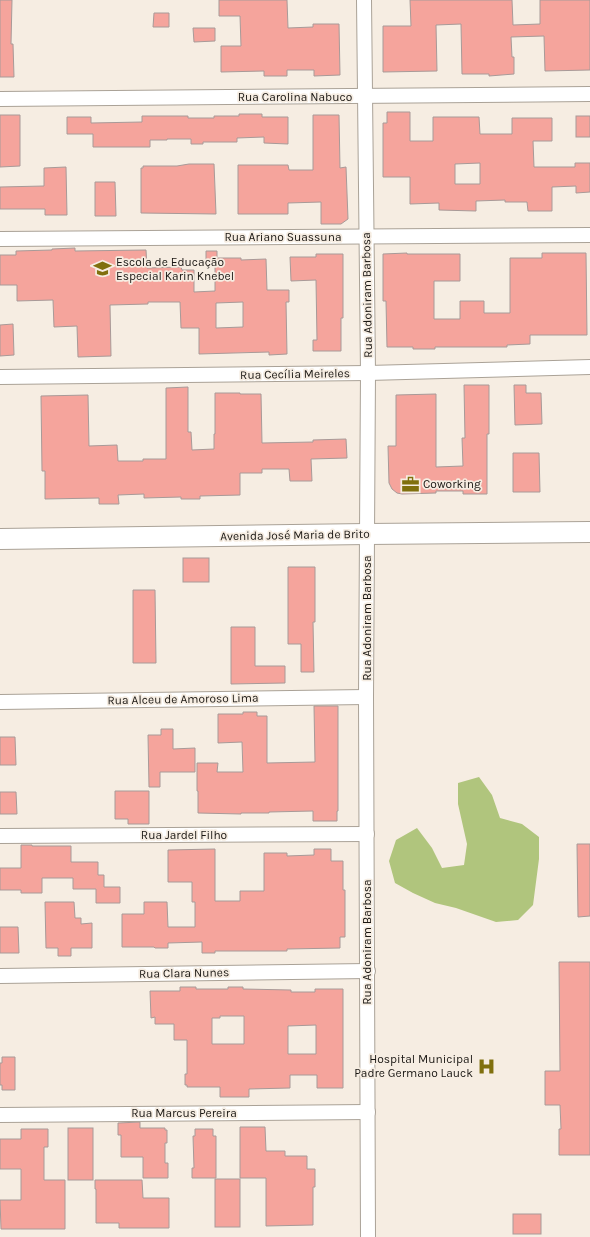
<svg xmlns="http://www.w3.org/2000/svg" width="590" height="1237" font-family="Karla,sans-serif">
<rect width="100%" height="100%" fill="#f6ede2"/>
<!-- forest -->
<path fill="#b0c57d" d="M479,777l13,18 8,23 22,6 17,13v22l-6,46 -15,15 -22,2 -40,-14 -21,-5 -22,-10 -18,-10 -6,-22 7,-21 21,-12 15,20 10,20 22,-3 3,-21 -9,-40v-21z"/>
<!-- building -->
<g fill="#f5a49c" stroke="#a89a98" fill-rule="evenodd">
<path d="M0,0h12l-1,44h2l1,33h-14z"/>
<path d="M219,0h68l1,28 25,-1v-3h26l1,51 -26,1v-6h-27v6h-23v-5l-43,1v-26h20l-1,-30h-21z"/>
<path d="M410,0h102l1,25 27,-1v-24h50v70l-45,1 -1,-35 -33,1 1,20h2v17l-25,2v-2h-27l-1,-50 -25,1 1,46 -54,1v-46h28z"/>
<path d="M154,13h15v14h-16z"/>
<path d="M193,28h22v13l-21,1z"/>
<path d="M387,112h23v29h23v-24h46l1,17h32v-16h40v23h-19l1,26h41v-4h15v29l-14,1v-7l-24,1v24h-24l-1,-9h-22v-2l-29,1v10l-37,-1v-7l-29,1v-27h-27v-54h4zM480,163v21h-25v-20z"/>
<path d="M239,114h23v3h26v27l-24,-1v-6l-27,1v4h-34v2h-12v-5h-24v1h-17v7h-57v-13h-26v-17h24v6l51,-1v-6h46v2h26v-2h25z"/>
<path d="M0,115h20v51l-20,1z"/>
<path d="M313,115h26l1,53 6,-1 2,52 -7,5h-20v-22l-33,1v11h-50v-49h50l1,5h24z"/>
<rect x="576" y="116" width="14" height="21"/>
<path d="M189,164h25l2,50 -75,-1v-45h2v-2h34z"/>
<path d="M66,167l1,48h-22v-6h-45v-22l44,-1v-18z"/>
<path d="M95,182h20l1,34h-21z"/>
<path d="M75,248v3l71,-1 1,18 34,-1 1,3h12v22l21,-1v-25h-9v-15h11v7h24v2l25,-1 1,31h22v12h-3l1,52 -18,1v-3l-70,2v-26h-18l-1,-26h-32v2l-38,1 1,51 -33,1 -1,-31 -23,1 -1,-27 -36,1v-16h-17v-30h16v-4l36,-1v-1zM243,302v25l-27,1v-25z"/>
<path d="M407,253v1h53v27h-26v38h26v-18h24v12h26v-55h32v-5h44l1,82h-57v9l-23,1v2h-72v2h-22v-2h-26l-1,-46h-3v-47z"/>
<path d="M316,254h27v64h-2v33h-28v-11h4l-1,-60 -25,1 -1,-24h26z"/>
<path d="M13,324l1,31 -14,1v-31z"/>
<path d="M464,385h25v49h-2v60h-24v-3h-27v2l-34,1 -5,-1 -5,-4 -3,-6 -1,-37h8v-51l40,-1v73l27,-1 -1,-28h3z"/>
<path d="M514,385h12v8h15l1,31 -27,1z"/>
<path d="M188,387v45h3l1,18 22,-1v-15h1v-41h25v1h21l1,49 51,-1v-2l33,-1 1,19 -36,1 1,22h-22l-1,-12h-27v4h-22v22l-40,1v3h-19v-2l-37,1v-4l-26,1 1,9h-20v-6l-54,1v-28h-3l-1,-75 47,-1 1,51 28,-1 1,16h25v-2h23v-71z"/>
<path d="M513,453h26l1,39h-27z"/>
<rect x="183" y="558" width="26" height="24"/>
<path d="M288,567h27v55h-2l1,50h-13v-28h-13z"/>
<path d="M133,590h22l1,73h-23z"/>
<path d="M231,627h24v39h30v17l-54,1z"/>
<path d="M314,706h24v105h-1v10h-24v-10l-44,1v1h-28v1l-43,-1v-22h-1v-28h21l-1,9h26l-1,-30 -24,1v-29h25v-2h14v4h10v47l48,-1z"/>
<path d="M161,729h12v20l22,-1v24h-35v15h-11l-1,-52h13z"/>
<path d="M0,737h15l1,28h-16z"/>
<path d="M115,791h34v33h-21v-5h-13z"/>
<path d="M0,792h16l1,22h-17z"/>
<path d="M577,844h13v72l-12,1z"/>
<path d="M21,845h11v1h39v16h27v13h6v12h16v16h-24v-14h-23v-11h-31v15h-21v-3h-21v-22h21z"/>
<path d="M215,849v52h25v-10h24v-38h23v3l27,-1v-6h17v12h12v29h2v47h-5v11l-53,1v2h-72v2h-13v-11l-34,1v5h-13l-1,-1h-32v-33h22v-12h23l1,25h27v-25h-3v-20h-24v-32z"/>
<path d="M45,902h29l1,16h6v6l11,-1v25h-21v8h-13v-8h-12z"/>
<path d="M0,927h18l1,26h-19z"/>
<path d="M559,962h31v193h-31v-26h2l-1,-24h-15v-34h15z"/>
<path d="M180,987h16v2h32v-2h15v2l48,1v2h24v-3h28v99h-26v-13h-27v13l-41,1v8h-29v-10h-33v-2h-2v-11h2v-34h-13v-16h-19v-7l-4,1 -1,-27h30zM220,1016h24v28h-32v-26h8zM316,1025v29h-28v-28z"/>
<path d="M2,1057h13v33h-13v-5h-2v-22h2z"/>
<path d="M140,1122v6h25v2h2v13h-2v20h3v15h-25v-21h-22v-22h-3v-12z"/>
<path d="M240,1127h25l1,24h19v5h22v13h8v18h-2v38l-47,1v-48h-26z"/>
<rect x="68" y="1128" width="25" height="52"/>
<path d="M21,1129h27v18h-4v33h21v49h-64l-1,-29h21v-31h-21v-30h21z"/>
<path d="M195,1129h18v7h3v42h-24v-10h2l-1,-32h2z"/>
<rect x="215" y="1179" width="25" height="48"/>
<path d="M95,1180h47l1,18h26v30h-50v-5h-23v-34h-1z"/>
<rect x="513" y="1214" width="28" height="20"/>
</g>
<g fill="none" stroke-linecap="round" stroke-linejoin="round">
<defs>
<g id="minor">
<path d="M364,0l4,373 -2,324 2,540"/>
<path d="M0,99l590,-5"/>
<path d="M0,239l590,-4"/>
<path d="M0,377l368,-4 222,-6"/>
<path d="M0,702l366,-5"/>
<path d="M0,836l367,-2"/>
<path d="M0,976l368,-5"/>
<path d="M0,1115l368,-3"/>
</g>
<path id="secondary" d="M0,539l367,-5 223,-2"/>
</defs>
<!-- minor casing -->
<use href="#minor" stroke="#aaa297" stroke-width="16"/>
<!-- secondary casing -->
<use href="#secondary" stroke="#aaa297" stroke-width="22"/>
<!-- minor -->
<use href="#minor" stroke="#fff" stroke-width="14"/>
<!-- secondary -->
<use href="#secondary" stroke="#fff" stroke-width="20"/>
</g>
<!-- icons -->
<defs>
<symbol id="school-bare" viewBox="-9 -9 18 18"><path d="M0-5L7-2L0 1L-7-2ZM-4 1L0 2.5L4 1V4Q0 6-4 4Z" fill="#80700e" stroke="#f6ede2" stroke-width="2.5" paint-order="stroke"/></symbol>
<symbol id="office-bare" viewBox="-9 -9 18 18"><path d="M-6-3h4V-5.5h4V-3h4V5H-6ZM-1-4.5V-3h2v-1.5ZM-6 0V1H6V0Z" fill="#80700e" stroke="#f6ede2" stroke-width="2.5" paint-order="stroke"/></symbol>
<symbol id="hospital-bare" viewBox="-9 -9 18 18"><path d="M-5-5h3v3.5h4V-5h3V5h-3V1.5h-4V5h-3Z" fill="#80700e" stroke="#f6ede2" stroke-width="2.5" paint-order="stroke"/></symbol>
</defs>
<g fill-rule="evenodd">
<use href="#school-bare" x="90" y="256" width="25" height="25"/>
<use href="#office-bare" x="398" y="472" width="25" height="25"/>
<use href="#hospital-bare" x="474" y="1054" width="25" height="25"/>
</g>
<g text-anchor="middle" stroke-width="3.5" stroke-linejoin="round" paint-order="stroke">
<!-- street labels -->
<g font-size="12" fill="#1a1713" stroke="#f6ede2">
<text x="295" y="101">Rua Carolina Nabuco</text>
<text x="283" y="241">Rua Ariano Suassuna</text>
<text transform="translate(367 295) rotate(-91)" y="4">Rua Adoniram Barbosa</text>
<text transform="translate(295 374) rotate(-1)" y="4">Rua Cecília Meireles</text>
<text transform="translate(295 535) rotate(-1)" y="4">Avenida José Maria de Brito</text>
<text transform="translate(367 618) rotate(-90)" y="4">Rua Adoniram Barbosa</text>
<text transform="translate(183 699) rotate(-1)" y="4">Rua Alceu de Amoroso Lima</text>
<text x="184" y="839">Rua Jardel Filho</text>
<text transform="translate(367 942) rotate(-90)" y="4">Rua Adoniram Barbosa</text>
<text transform="translate(184 973) rotate(-1)" y="4">Rua Clara Nunes</text>
<text x="184" y="1117">Rua Marcus Pereira</text>
</g>
<!-- poi labels -->
<g font-size="12" fill="#1a1713" stroke="#f6ede2" text-anchor="start">
<text x="116" y="266">Escola de Educação<tspan x="116" dy="14">Especial Karin Knebel</tspan></text>
<text x="423" y="488">Coworking</text>
<text x="473" y="1063" text-anchor="end">Hospital Municipal<tspan x="473" dy="14">Padre Germano Lauck</tspan></text>
</g>
</g>
</svg>
